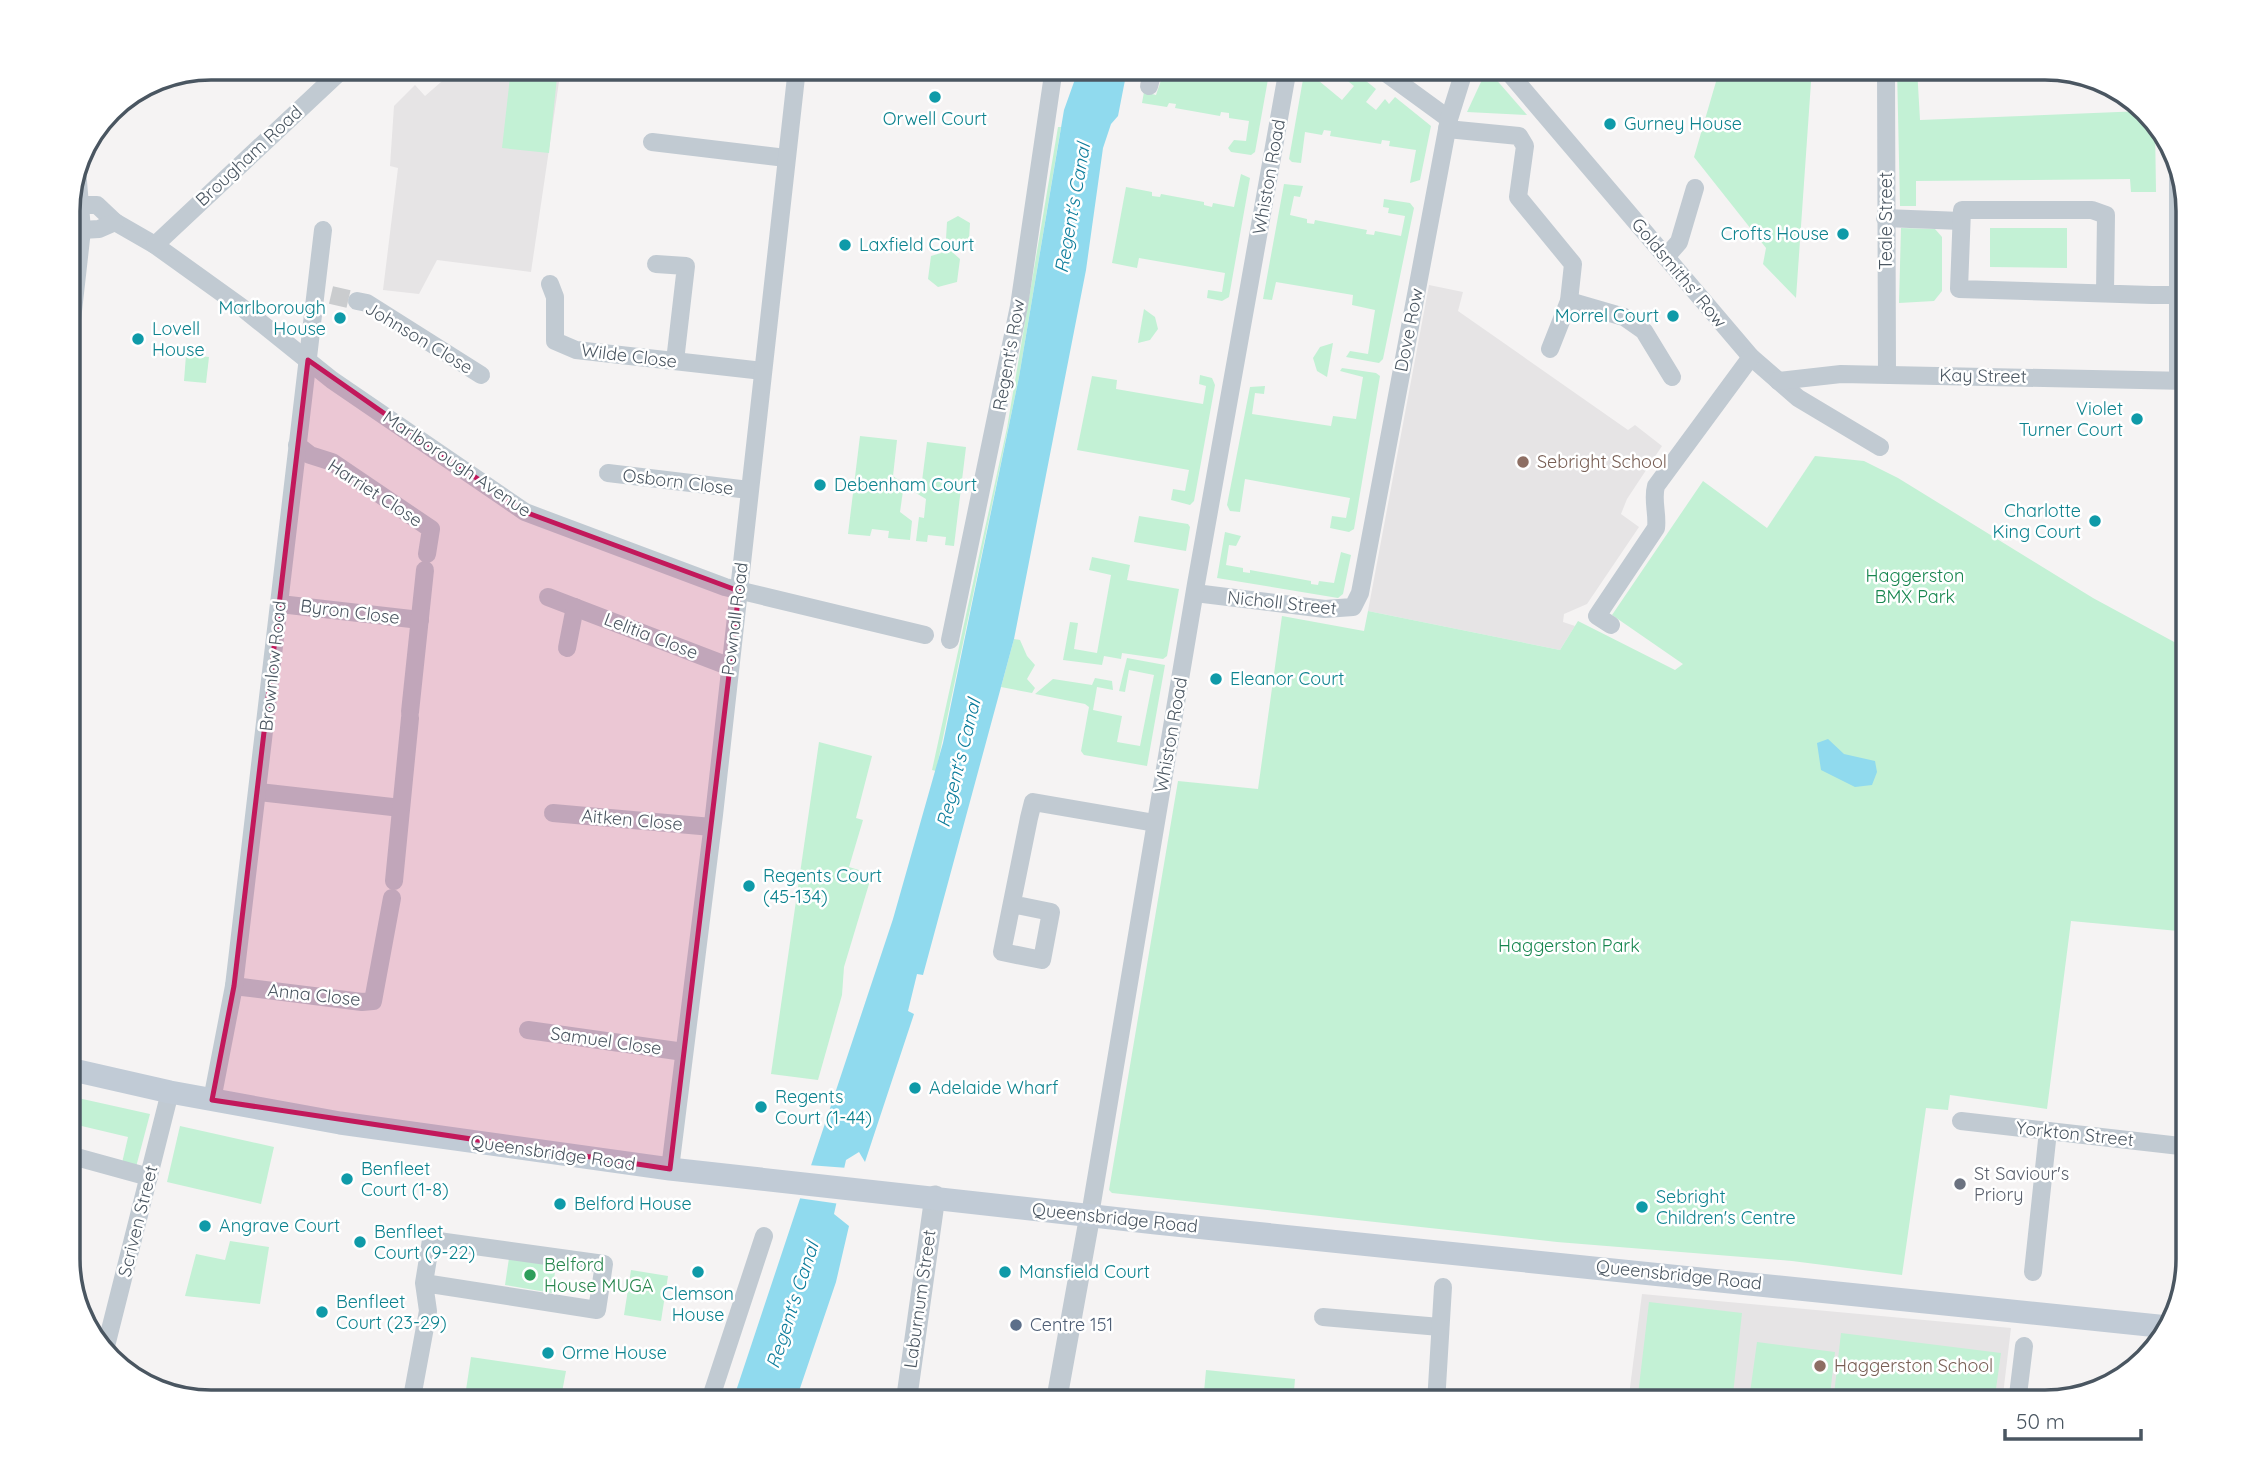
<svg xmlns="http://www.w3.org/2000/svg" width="2257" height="1471" font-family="Quicksand,sans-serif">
<rect width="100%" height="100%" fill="#f5f3f3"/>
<!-- commercial -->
<path fill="#fdf9ef" d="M2181,182l8,29v165h-3z"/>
<!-- education -->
<g fill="#e6e4e5">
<path d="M457,68h104l-30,204 -94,-12 -18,34 -36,-4 15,-122 -8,-2 4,-60 21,-21 10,11z"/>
<path d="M1429,285l34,7 -5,19 170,119 7,-5 27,21 -35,53 -6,15 18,13 -52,77 -23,10 -1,8 12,4 -15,24 -192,-39z"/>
<path d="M1642,1294l369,34 -9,75h-374z"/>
</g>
<!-- green -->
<g fill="#c3f1d5">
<path d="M511,68h47l-9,85 -47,-5z"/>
<path d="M1165,68l38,3 1,-3h66l-15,84 -4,3 -20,-3 -3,-4 6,-8 12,1 3,-20 -20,-3v-5l-8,-1 -1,4 -45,-8 1,-4 -7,-1 -2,4 -25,-4 2,-11 12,3z"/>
<path d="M1305,68h14l-6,8 29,24 12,-14 -11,-9 7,-9 26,21 -10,13 10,8 9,-11 4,5 6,-7 36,29 -11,54 -10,3 6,-33 -27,-4 1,-5 -8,-1 -1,4 -51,-8 1,-5 -7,-1 -2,5 -17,-3 -4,31 -9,-1 -3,-3z"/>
<path d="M1720,68h92l-16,230 -33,-34 3,-16 -72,-91z"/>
<path d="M1897,68h20l3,52 223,-9 12,14 1,67h-25l-1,-13 -214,2v25h-16z"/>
<path d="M1487,69l40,46 -60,-3z"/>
<path d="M1058,127h3l-42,250 -83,394 -4,-1 75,-342z"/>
<path d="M1241,174l9,4 -21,119 -7,4 -15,-3 1,-8 14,2 3,-19 -86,-15 -2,10 -25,-5 14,-76 26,5v4l8,1 1,-3 43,8v3l8,2 1,-4 21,4z"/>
<path d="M1284,184l19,2 -3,11 -6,-1 -4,19 17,4v4l7,1 1,-4 52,10 -1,4 8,1 1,-4 26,5 4,-20 -17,-3 1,-5 -6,-1 1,-8 26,4 4,5 -31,151 -4,4 -33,-6 4,-6 18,3 7,-44 -23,-5 1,-10 -77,-13 -4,18 -9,-1z"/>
<path d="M958,216l12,7 -1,17 -11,4 -6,8 8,7 -3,23 -19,5 -10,-8 3,-23 10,-3 10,-10 -5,-4 1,-17z"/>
<path d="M1901,228l34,1 7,8v54l-8,10 -35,2z"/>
<path d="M1990,228h77v40l-77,-1z"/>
<path d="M1144,309l11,8 3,12 -8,11 -12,3z"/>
<path d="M1333,343l-6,34 -10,-6 -4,-13 7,-11z"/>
<path d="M186,355l23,2 -3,26 -22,-2z"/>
<path d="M1342,368l34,5 4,3 -26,153 -5,3 -19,-4 2,-12 14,2 4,-20 -105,-19 -5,33 -10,-1 -3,-6 23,-118 15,-1 -1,8 -9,-1 -3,21 79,12 2,-10 23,3 7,-42 -23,-6z"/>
<path d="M1200,375l12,3 3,7 -21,116 -4,4 -19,-5 2,-11 12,2 4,-21 -112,-20 15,-74 25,4 -1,9 87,15 3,-18 -7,-2z"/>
<path d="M860,436l37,4 -4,36 11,8 -4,28 12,9 -2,19 -22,-2 1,-7 -17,-2 -2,7 -22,-2z"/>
<path d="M927,442l39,5 -12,99 -9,-1 1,-8 -18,-2 -1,7 -11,-1 3,-24 5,1 2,-19 -10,-6v-7l6,-5z"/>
<path d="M1815,456l49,5 34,17 195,120 96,52v282l-118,-11 -24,188 -97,-14 -2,15 -22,-2 -24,167 -110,-14 -235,-19 -445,-49 -3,-3 69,-409 80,8 24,-173 82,15 4,-20 192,39 18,-29 97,49 8,-6 -71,-49 91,-134 64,47z"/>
<path d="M1139,516l49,8 2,3 -4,24 -52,-9z"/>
<path d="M1225,532l16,4 -5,10 -7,-1 -3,20 17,3v4l7,1v-3l61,11v3l7,1 1,-4 15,2 7,-31 10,3 -8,39 -5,4 -121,-20z"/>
<path d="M1092,557l38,8 -3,15 52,9 -12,67 -4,3 -41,-6 -1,6 -17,-3 -2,9 -39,-5 7,-38 8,1 -4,26 23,4 14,-78 -22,-5z"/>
<path d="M1014,639l6,1 7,16 8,9 -8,14 8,9 -3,5 -31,-6z"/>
<path d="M1127,658l38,7 -18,101 -63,-11 -3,-4 8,-44 -4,-3 -50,-10 18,-15 39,6 3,-7 17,3 1,9 -16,-3 -4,23 29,6 -5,26 23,4 14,-71 -25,-5 -4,22 -6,-1z"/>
<path d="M819,742l53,14 -16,62 7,2 -14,47 23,7 -28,93 -2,28 -24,85 -47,-6z"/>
<path d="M69,1096l81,18 -14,53 -14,-4 6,-26 -59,-14z"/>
<path d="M180,1126l94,21 -13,57 -94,-22z"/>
<path d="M230,1241l39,6 -9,57 -75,-8 11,-42 29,6z"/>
<path d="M509,1258l47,7 -4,28 -47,-8z"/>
<path d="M631,1270l37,6 -7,45 -37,-6z"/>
<path d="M1649,1302l93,11 -10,90h-95z"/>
<path d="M1841,1333l160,20 -7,50h-161z"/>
<path d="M1757,1342l78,10 -6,51 -80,-3z"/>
<path d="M471,1357l95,14 -6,32h-96z"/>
<path d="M1206,1370l89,9 -2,24h-90z"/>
</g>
<!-- water -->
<g fill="#90daee">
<path d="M1079,68h46l1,7 -8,41 -7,8 -8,24 -17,122 -72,369 -91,336 -6,-1 -9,37 6,3 -49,148 -6,-10 -13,8 -12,54 15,12 -13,56 -41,121h-63l161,-484 50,-176 76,-366 45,-267z"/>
<path d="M1828,739l16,15 31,7 2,11 -5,13 -17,2 -34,-17 -4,-27z"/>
</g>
<!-- pier -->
<path fill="#f5f3f3" d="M808,1165l40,3 -8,36 -42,-6z"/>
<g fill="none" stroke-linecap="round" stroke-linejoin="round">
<!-- minor-tunnel -->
<path stroke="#caccce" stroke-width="18" stroke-dasharray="18 9" stroke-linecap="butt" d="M331,295l26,6"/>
<!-- minor -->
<g stroke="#c1cad2" stroke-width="18">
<path d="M1379,68l70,51"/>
<path d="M1505,68l246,289 47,41 82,49"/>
<path d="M1886,68l1,306"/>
<path d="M1149,86l5,-18"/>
<path d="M1447,129l72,7 6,10 -7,51 55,67 -4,37 -19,48"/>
<path d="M652,142l134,16"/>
<path d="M2178,170v209"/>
<path d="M83,205h14l18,17 40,23 85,61 92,74 193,132 200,75 200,48"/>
<path d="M1885,218l76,3"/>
<path d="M82,230l17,-1 16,-7"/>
<path d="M155,245l189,-177"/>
<path d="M1666,257l13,-15 16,-54"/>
<path d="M656,264l30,2 -11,95"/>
<path d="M550,284l5,13v44l21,9 187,21"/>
<path d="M2105,293l1,-78 -14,-5h-130l-3,79 193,6h26"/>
<path d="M357,301l10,2 114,72"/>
<path d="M1569,301l55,16 20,14 28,46"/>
<path d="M69,347l13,-117 -5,-61"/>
<path d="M1778,381l63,-7 348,7"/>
<path d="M297,445l13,10 22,7 99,67 -4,25"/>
<path d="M608,473l141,17"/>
<path d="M1195,593l130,16 28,-2 7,-14 89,-474 16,-51"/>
<path d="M548,597l180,69"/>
<path d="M280,604l140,16"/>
<path d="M1611,625l-14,-9 59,-88c2,-14 -4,-28 0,-42l95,-129"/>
<path d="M950,640l69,-334 35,-238"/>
<path d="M567,648l8,-41"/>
<path d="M410,712l15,-142"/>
<path d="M259,792l142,16"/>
<path d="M553,813l159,14"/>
<path d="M394,881l16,-163"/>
<path d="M1012,904l39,8 -9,48 -40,-8 27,-134 4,-16 122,21"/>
<path d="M234,986l128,16 11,-1 19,-103"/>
<path d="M528,1030l156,22"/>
<path d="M212,1100l22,-114 89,-756"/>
<path d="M1961,1121l228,26"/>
<path d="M69,1155l80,22"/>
<path d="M670,1169l44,-354 83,-747"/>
<path d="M1090,1215l106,-631 92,-516"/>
<path d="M2033,1272l15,-141"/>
<path d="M1323,1317l117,10"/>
<path d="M105,1350l65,-258"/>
<path d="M411,1403l17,-92 -4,-28 7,-43 173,24 -7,46 -173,-27"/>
<path d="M709,1403l55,-167"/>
<path d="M1436,1403l7,-116"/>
<path d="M2017,1403l7,-57"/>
</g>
<!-- tertiary -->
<g stroke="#c1cad2" stroke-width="21">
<path d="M906,1403l29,-207"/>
<path d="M1056,1403l34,-188"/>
</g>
<!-- secondary -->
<path stroke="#c1cbd6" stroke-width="23" d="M69,1069l101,23 170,31 330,46 486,54 1012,104"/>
</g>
<!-- marked area -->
<path fill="#c2185b" fill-opacity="0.2" stroke="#c2185b" stroke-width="5" stroke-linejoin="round" d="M308,360l217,152 214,79 -69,578 -458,-69 22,-114z"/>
<!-- markers -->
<g fill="#0f9aa8" stroke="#fff" stroke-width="2.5">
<circle cx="935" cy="97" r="7"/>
<circle cx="1610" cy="124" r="7"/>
<circle cx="1843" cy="234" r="7"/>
<circle cx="845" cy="245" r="7"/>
<circle cx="1673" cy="316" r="7"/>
<circle cx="340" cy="318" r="7"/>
<circle cx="138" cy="339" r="7"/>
<circle cx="2137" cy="419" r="7"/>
<circle cx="820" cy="485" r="7"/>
<circle cx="2095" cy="521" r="7"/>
<circle cx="1216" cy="679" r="7"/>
<circle cx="749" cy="886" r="7"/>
<circle cx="915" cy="1088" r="7"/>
<circle cx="761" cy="1107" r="7"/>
<circle cx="347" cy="1179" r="7"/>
<circle cx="560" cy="1204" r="7"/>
<circle cx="1642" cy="1207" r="7"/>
<circle cx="205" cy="1226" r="7"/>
<circle cx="360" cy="1242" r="7"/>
<circle cx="698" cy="1272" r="7"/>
<circle cx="1005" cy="1272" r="7"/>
<circle cx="322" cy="1312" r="7"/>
<circle cx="548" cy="1353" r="7"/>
</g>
<g fill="#8d6e63" stroke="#fff" stroke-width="2.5">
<circle cx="1523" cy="462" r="7"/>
<circle cx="1820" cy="1366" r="7"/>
</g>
<circle fill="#6b7280" stroke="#fff" stroke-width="2.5" cx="1960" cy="1184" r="7"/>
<circle fill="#2e9e5b" stroke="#fff" stroke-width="2.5" cx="530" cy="1275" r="7"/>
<circle fill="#5c6f8a" stroke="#fff" stroke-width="2.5" cx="1016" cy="1325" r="7"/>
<g text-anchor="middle" stroke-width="5" stroke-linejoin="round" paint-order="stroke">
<!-- culture labels -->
<g font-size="18" fill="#0d838f" stroke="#fff" text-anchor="start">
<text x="935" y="125" text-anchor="middle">Orwell Court</text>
<text x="1624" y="130">Gurney House</text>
<text x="1829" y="240" text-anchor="end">Crofts House</text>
<text x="859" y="251">Laxfield Court</text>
<text x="326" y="314" text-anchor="end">Marlborough<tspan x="326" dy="21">House</tspan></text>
<text x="1659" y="322" text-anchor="end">Morrel Court</text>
<text x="152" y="335">Lovell<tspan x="152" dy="21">House</tspan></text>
<text x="2123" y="415" text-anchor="end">Violet<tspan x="2123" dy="21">Turner Court</tspan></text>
<text x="834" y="491">Debenham Court</text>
<text x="2081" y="517" text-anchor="end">Charlotte<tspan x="2081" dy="21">King Court</tspan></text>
<text x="1230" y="685">Eleanor Court</text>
<text x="763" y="882">Regents Court<tspan x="763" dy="21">(45-134)</tspan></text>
<text x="929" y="1094">Adelaide Wharf</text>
<text x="775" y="1103">Regents<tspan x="775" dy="21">Court (1-44)</tspan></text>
<text x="361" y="1175">Benfleet<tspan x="361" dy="21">Court (1-8)</tspan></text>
<text x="1656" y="1203">Sebright<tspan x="1656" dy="21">Children's Centre</tspan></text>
<text x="574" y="1210">Belford House</text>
<text x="219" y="1232">Angrave Court</text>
<text x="374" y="1238">Benfleet<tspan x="374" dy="21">Court (9-22)</tspan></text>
<text x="1019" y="1278">Mansfield Court</text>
<text x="698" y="1300" text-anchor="middle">Clemson<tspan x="698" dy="21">House</tspan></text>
<text x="336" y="1308">Benfleet<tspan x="336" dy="21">Court (23-29)</tspan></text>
<text x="562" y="1359">Orme House</text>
</g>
<!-- street labels -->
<g font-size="18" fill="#4a5661" stroke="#fff">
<text transform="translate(249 156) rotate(-43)" y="6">Brougham Road</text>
<text transform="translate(1269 177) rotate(-80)" y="6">Whiston Road</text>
<text transform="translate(1886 221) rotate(-90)" y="6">Teale Street</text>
<text transform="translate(1679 273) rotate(50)" y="6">Goldsmiths' Row</text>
<text transform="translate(1409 330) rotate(-79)" y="6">Dove Row</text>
<text transform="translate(419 338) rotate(31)" y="6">Johnson Close</text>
<text transform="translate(1009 355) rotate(-80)" y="6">Regent's Row</text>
<text transform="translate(629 356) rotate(7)" y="6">Wilde Close</text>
<text transform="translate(1983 376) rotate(1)" y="6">Kay Street</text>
<text transform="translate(457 464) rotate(34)" y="6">Marlborough Avenue</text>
<text transform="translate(678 482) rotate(7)" y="6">Osborn Close</text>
<text transform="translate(375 493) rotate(33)" y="6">Harriet Close</text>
<text transform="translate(1282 603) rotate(6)" y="6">Nicholl Street</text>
<text transform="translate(350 612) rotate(7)" y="6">Byron Close</text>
<text transform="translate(735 619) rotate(-83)" y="6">Pownall Road</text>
<text transform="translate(651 636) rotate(21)" y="6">Lelitia Close</text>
<text transform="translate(273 666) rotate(-84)" y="6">Brownlow Road</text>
<text transform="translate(1171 735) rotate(-80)" y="6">Whiston Road</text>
<text transform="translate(632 820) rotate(5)" y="6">Aitken Close</text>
<text transform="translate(314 995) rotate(6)" y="6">Anna Close</text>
<text transform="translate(606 1041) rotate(8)" y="6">Samuel Close</text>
<text transform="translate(2075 1134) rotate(6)" y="6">Yorkton Street</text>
<text transform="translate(553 1153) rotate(8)" y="6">Queensbridge Road</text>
<text transform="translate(1115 1218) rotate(6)" y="6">Queensbridge Road</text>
<text transform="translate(138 1221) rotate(-76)" y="6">Scriven Street</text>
<text transform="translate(1679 1275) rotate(6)" y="6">Queensbridge Road</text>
<text transform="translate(920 1299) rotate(-82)" y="6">Laburnum Street</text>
</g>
<!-- education labels -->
<g font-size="18" fill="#785e54" stroke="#fff" text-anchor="start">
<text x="1537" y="468">Sebright School</text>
<text x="1834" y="1372">Haggerston School</text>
</g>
<!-- park labels -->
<g font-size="18" fill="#17864f" stroke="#fff">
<text x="1915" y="582">Haggerston<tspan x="1915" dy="21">BMX Park</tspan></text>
<text x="1569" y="952">Haggerston Park</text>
</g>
<!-- worship labels -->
<g font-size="18" fill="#5b616d" stroke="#fff" text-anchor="start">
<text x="1974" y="1180">St Saviour's<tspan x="1974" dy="21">Priory</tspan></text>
</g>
<!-- leisure labels -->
<g font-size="18" fill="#27864d" stroke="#fff" text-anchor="start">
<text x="544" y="1271">Belford<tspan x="544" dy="21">House MUGA</tspan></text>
</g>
<!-- service labels -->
<g font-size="18" fill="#4e5e75" stroke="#fff" text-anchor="start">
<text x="1030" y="1331">Centre 151</text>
</g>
<!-- water labels -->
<g font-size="19" font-style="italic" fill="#0c7c9b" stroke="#fff">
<text transform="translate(1072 208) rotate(-80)" y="7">Regent's Canal</text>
<text transform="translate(958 763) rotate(-76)" y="7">Regent's Canal</text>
<text transform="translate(792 1305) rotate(-72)" y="7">Regent's Canal</text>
</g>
</g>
<!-- crop -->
<path d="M0 0H2257V1471H0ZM211 80H2045A131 131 0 0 1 2176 211V1259A131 131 0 0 1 2045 1390H211A131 131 0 0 1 80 1259V211A131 131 0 0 1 211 80Z" fill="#fff" fill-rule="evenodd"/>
<path fill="none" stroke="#4a5661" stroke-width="3.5" d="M211 80H2045A131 131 0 0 1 2176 211V1259A131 131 0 0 1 2045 1390H211A131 131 0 0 1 80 1259V211A131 131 0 0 1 211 80Z"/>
<!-- scale -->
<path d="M2005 1429v10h136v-10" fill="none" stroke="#4a5661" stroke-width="3.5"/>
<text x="2016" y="1429" font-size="21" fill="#4a5661" stroke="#ffffff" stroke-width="5" paint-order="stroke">50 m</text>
</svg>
